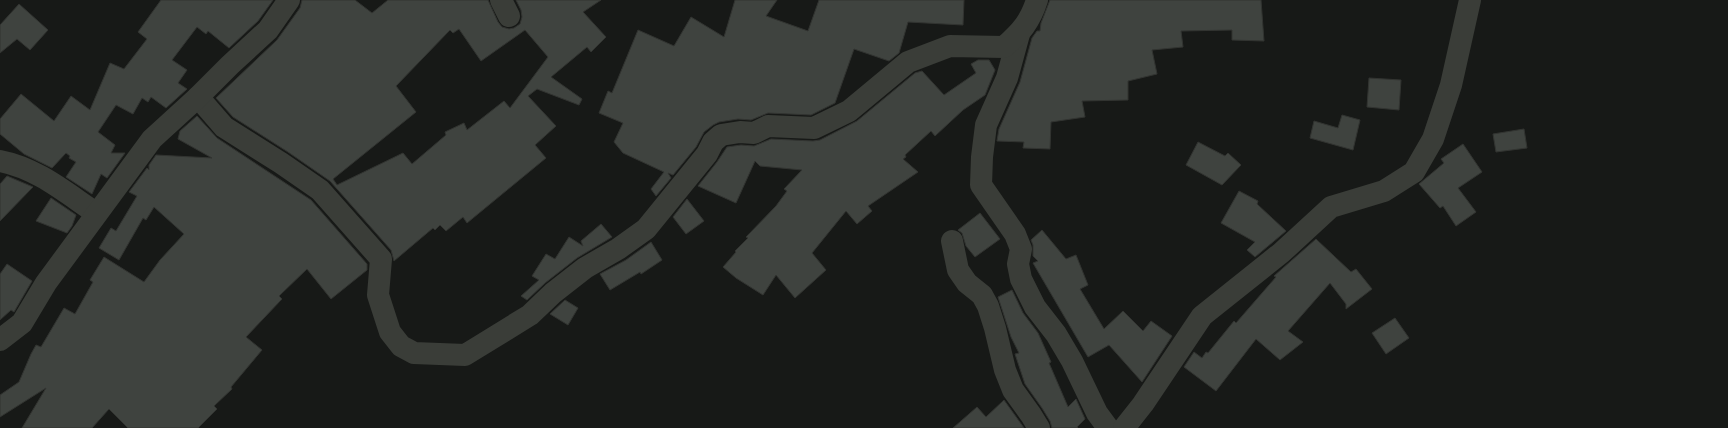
<svg xmlns="http://www.w3.org/2000/svg" width="1728" height="428" font-family="'Source Sans 3',sans-serif">
<rect width="100%" height="100%" fill="#171917"/>
<!-- building -->
<g fill="#3f433f" stroke="#323431" fill-rule="evenodd">
<path d="M161,0h112l-15,21 -29,27 -21,-17 -2,3 -9,-7 -25,33 15,10 -9,13 9,6 -21,19 -15,-11 -3,5 -6,-4 -9,16 -17,-9 -18,27 17,13 -4,8h14l-18,25 -6,-4 -9,20 -26,-17 10,-15 -7,-4 1,-2 -4,-3 -14,15 -28,-14 -24,-20v-15l21,-25 33,27 17,-25 19,14 20,-47 14,6 23,-30 -9,-7z"/>
<path d="M302,0h53l17,13 16,-13h100l10,22 4,5 7,2 5,-1 6,-4 2,-7 -1,-7 -5,-10h85l-18,12 23,25 -15,15 -4,-5 -36,30 31,22 -3,6 -42,-16 -9,7 28,30 -21,19 11,13 -79,65 -4,-6 -17,14 -6,-6 -5,5 -2,-2 -39,33 -3,-11 -61,-69 -42,-29 -55,-35 -17,-19 61,-58 23,-32zM459,29l22,32 44,-31 23,27 -38,51 -6,-7 -37,29 -3,-7 -19,9 1,3 -34,29 -9,-11 -66,32 -4,-6 83,-67 -20,-26 54,-56 3,3z"/>
<path d="M735,0h42l-11,16 42,15 11,-31h145l-1,25 -55,-3 -9,31 -10,8 -35,-12 -19,54 -24,12 -43,-2 -17,7 -13,-1 -19,3 -6,3 -9,7 -8,15 -23,28 -5,-2 3,5 -15,18 -5,-7 13,-17 -41,-19 -9,-11 9,-19 -24,-10 9,-22 4,2 26,-63 36,16 17,-29 33,20z"/>
<path d="M1050,0h211l3,41 -32,-1v-10l-51,1 2,16 -31,3 5,24 -29,7v19l-46,1 3,16 -34,5 -1,27 -27,-1 1,-6 -27,-1 2,-12 21,-47 12,-44 5,-7h3l1,-8z"/>
<path d="M19,4l29,26 -18,20 -13,-11 -17,14v-28z"/>
<path d="M978,60h11l6,10 -10,25 -22,15 -28,26 -4,-5 -26,24 1,2 -3,2 15,13 -50,34 4,5 -15,13 -11,-13 -34,42 14,17 -31,28 -19,-23 -13,20 -27,-17 -13,-11 13,-15 -1,-1 13,-13 -2,-1 30,-31 11,-15 -3,-2 18,-19 -42,-4 -5,-5 -19,42 -38,-17 19,-24 10,-15 14,-2 13,1 17,-7 42,2 7,-1 37,-19 58,-48 7,-2 22,24 32,-22 -5,-9z"/>
<path d="M1369,78l32,2 -2,30 -32,-3z"/>
<path d="M1342,115l18,5 -7,30 -43,-12 4,-17 24,7z"/>
<path d="M197,116l20,22 94,62 56,64v6l-36,29 -24,-30 -28,27 3,3 -36,38 16,13 -31,37 1,2 -18,17 3,3 -19,19h-70l-19,-19 -17,19h-70l24,-40 -46,29v-22l19,-13 12,-28 5,-9 5,2 23,-39 11,6 18,-32 -3,-2 14,-23 40,25 16,-22 24,-26 -30,-27 -8,13 -3,-2 -24,42 -20,-12 12,-20 5,3 21,-35 -8,-4 18,-24 2,2v-5l7,-10 56,3 -34,-19 2,-8z"/>
<path d="M1524,129l3,19 -31,4 -3,-18z"/>
<path d="M1198,142l27,14 3,-3 13,12 -19,20 -36,-20z"/>
<path d="M1463,144l19,28 -24,16 18,24 -20,14 -13,-20 -3,2 -21,-24 25,-21 -3,-4z"/>
<path d="M7,176l26,11 -33,34v-37z"/>
<path d="M1239,191l19,10 -1,3 29,27 -31,26 -8,-7 8,-8 -34,-19z"/>
<path d="M51,198l25,17 -4,11 -5,7 -31,-12z"/>
<path d="M687,199l17,22 -18,13 -13,-17z"/>
<path d="M980,213l20,26 -25,18 -9,-11 -4,-13 -4,-3z"/>
<path d="M601,224l11,13 -35,21 -32,25 -18,17 -6,-4 18,-16 -7,-4 14,-22 9,5 14,-22 14,9 -2,-5z"/>
<path d="M1042,230l24,29 10,-4 12,30 -8,4 24,40 19,-18 20,20 8,-10 21,15 -30,46 -33,-37 -21,12 -55,-94 5,-2 -5,-5v-11l-2,-5z"/>
<path d="M1316,239l35,33 5,-3 16,20 -26,20v-5l-16,-21 -42,48 15,11 -23,18 -24,-21 -40,52 -32,-24 10,-15 8,6 4,-6 2,1 26,-32 2,2 40,-46 -2,-1z"/>
<path d="M651,242l11,18 -21,14 -1,-2 -30,18 -10,-16 26,-14z"/>
<path d="M7,264l25,17 -18,31 -3,-2 -11,10v-46z"/>
<path d="M1012,290l11,23 15,20 13,29 -2,1 19,44 8,-8 9,20 -8,8 1,1h-26l-2,-7 -8,-13 -17,-24 -10,-30 4,-1 -8,-16 -13,-40z"/>
<path d="M565,300l13,8 -10,17 -18,-11z"/>
<path d="M1395,318l14,20 -23,16 -14,-21z"/>
<path d="M1004,400l20,28h-71l24,-21 9,10z"/>
</g>
<g fill="none" stroke-linecap="round" stroke-linejoin="round">
<!-- minor -->
<g stroke="#3a3d38" stroke-width="22">
<path d="M501,0l8,16"/>
<path d="M1019,34l-12,44 -21,47 -4,32 -1,28 34,49 6,15 -3,15 3,15 14,28 21,27 16,27 25,52 11,15"/>
<path d="M198,97l26,30 57,36 39,27 61,69 -3,36 12,37 11,14 13,7 51,2 65,-40 23,-22 32,-25 33,-19 28,-20 61,-75 6,-12 8,-7 19,-3 14,1 14,-7 46,2 35,-17 59,-49 42,-16 54,1c17,-15 26,-25 33,-47"/>
<path d="M0,161c37,7 66,32 96,52"/>
<path d="M952,241l6,29 9,13 15,12 6,11 7,22 10,42 8,20 18,25 8,13"/>
<path d="M0,340l22,-17 24,-40 106,-144 46,-42 32,-32 38,-35 21,-30"/>
<path d="M1124,428l19,-24 59,-88 79,-63 50,-46 53,-16 30,-19 19,-33 18,-54 19,-85"/>
</g>
</g>
</svg>
